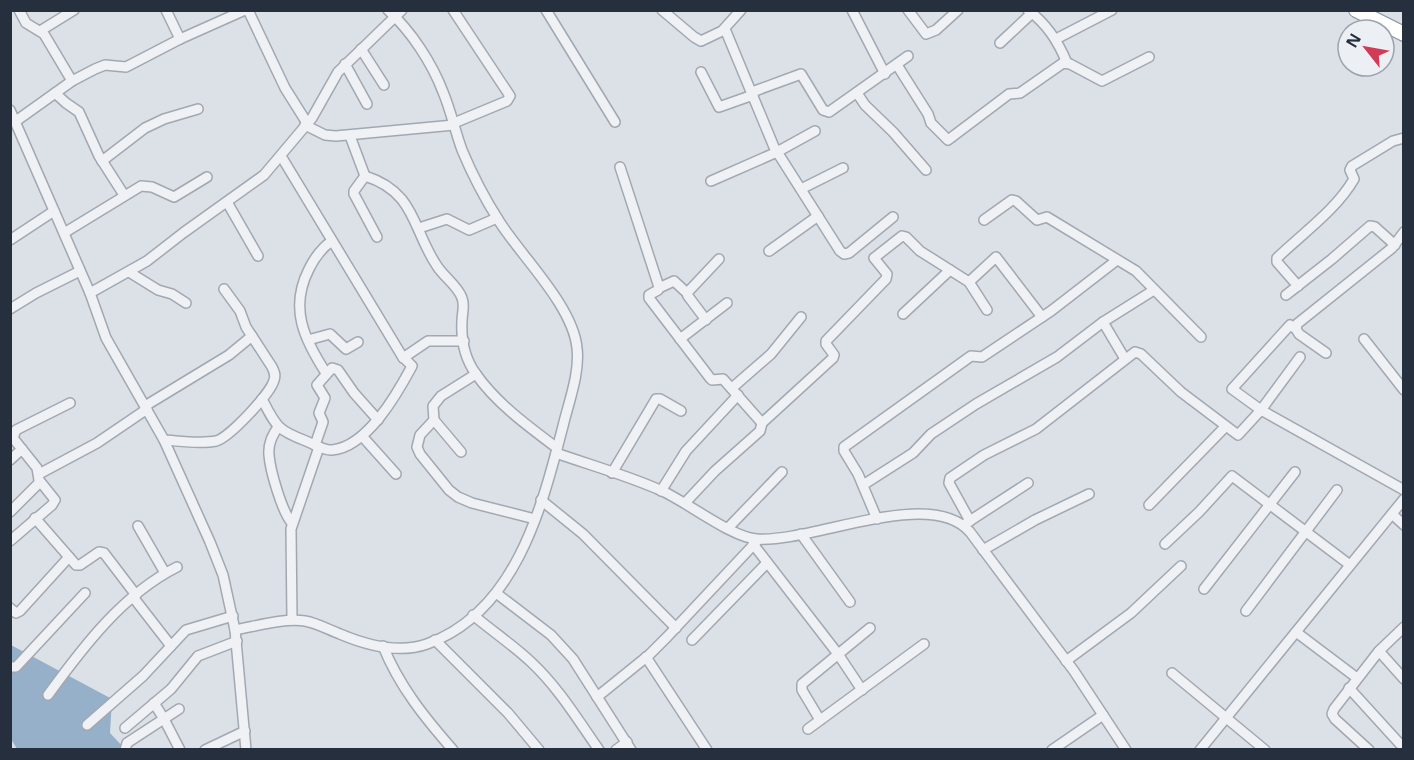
<svg xmlns="http://www.w3.org/2000/svg" width="1414" height="760" font-family="'Noto Sans',sans-serif">
<rect width="100%" height="100%" fill="#dce1e7"/>
<!-- water -->
<path fill="#96b0c9" d="M11,645l101,54 -2,34 15,16h-108l-6,-10z"/>
<g fill="none" stroke-linecap="round" stroke-linejoin="round">
<defs>
<g id="minor">
<path d="M19,10l7,13 18,11 28,47"/>
<path d="M166,10l14,29"/>
<path d="M248,10l37,78 22,35"/>
<path d="M453,10l57,86 -3,5 -53,22"/>
<path d="M546,10l69,112"/>
<path d="M662,10l32,27 7,4 21,-10 19,-21"/>
<path d="M852,10l33,64"/>
<path d="M908,10l18,24 10,-4 22,-20"/>
<path d="M1028,10c19,14 30,31 39,53"/>
<path d="M725,29l49,118 66,104 4,3 5,-1 44,-36"/>
<path d="M40,31l34,-21"/>
<path d="M1056,39l56,-29"/>
<path d="M1000,43l32,-30"/>
<path d="M361,49l23,36"/>
<path d="M345,64l22,40"/>
<path d="M897,65l31,49 3,9 17,17 61,-46 11,-1 43,-30 7,1 32,17 47,-24"/>
<path d="M701,72l18,35 34,-12"/>
<path d="M752,92l49,-18 22,36 6,2 79,-56"/>
<path d="M55,93l11,10 13,9 20,44 25,39"/>
<path d="M857,93l8,12 28,27 33,38"/>
<path d="M10,110l80,183 16,45 58,102 46,102 13,33 12,55 11,120"/>
<path d="M16,121l56,-40 23,-12 10,-4 21,2 54,-28 65,-29"/>
<path d="M305,125l20,10 11,1 118,-11"/>
<path d="M350,136l15,40 -11,15v3l23,43"/>
<path d="M102,161l43,-33 19,-9 34,-10"/>
<path d="M620,167l39,120 -1,3 -9,5v3l61,80 2,2 11,-1 39,44 -2,8 -45,40 -30,32"/>
<path d="M365,176c51,16 47,53 72,90 7,11 21,20 25,32 3,8 0,15 0,23 -1,18 3,38 14,53 20,29 53,53 81,74"/>
<path d="M711,181l66,-29 38,-21"/>
<path d="M801,189l42,-21"/>
<path d="M227,202l31,54"/>
<path d="M984,220l28,-20 4,1 21,19 10,-3 89,54 65,66"/>
<path d="M419,228l28,-9 22,11 28,-12"/>
<path d="M64,233l77,-47 11,1 22,10 33,-20"/>
<path d="M10,240l44,-29"/>
<path d="M769,251l49,-35"/>
<path d="M129,272l29,18 14,4 14,9"/>
<path d="M1298,286l-21,-24v-4c26,-25 59,-48 77,-79l-4,-9 2,-4 41,-25 11,-3"/>
<path d="M659,288l15,-7 13,12"/>
<path d="M90,293l57,-32 36,-28 81,-58 48,-57 26,-46 64,-62"/>
<path d="M1286,295l46,-36 38,-33 5,1 20,18"/>
<path d="M10,309l26,-16 44,-22"/>
<path d="M987,310l-18,-28 27,-25 46,60"/>
<path d="M903,314l47,-44"/>
<path d="M706,320l-18,-24 -1,-3 32,-34"/>
<path d="M1103,322l22,37"/>
<path d="M1296,329l-6,-4 -58,64 29,21 143,80"/>
<path d="M680,339l47,-36"/>
<path d="M1364,339l40,51"/>
<path d="M308,340l22,-6 16,15 12,-7"/>
<path d="M1326,353l-27,-19 -3,-5 1,-5 95,-76 12,-16"/>
<path d="M403,358l25,-17h36"/>
<path d="M326,373c-22,-34 -37,-65 -17,-104 6,-12 12,-21 23,-28"/>
<path d="M732,388l39,-34 30,-37"/>
<path d="M262,399c14,27 15,31 44,42 8,3 18,10 26,9 35,-3 65,-56 80,-84l-10,-10 -121,-200"/>
<path d="M145,406l84,-51 23,-19"/>
<path d="M434,420l-14,15 -3,12 3,7 29,36 9,7 14,6 63,16"/>
<path d="M762,423l71,-65 1,-3 -8,-11v-3l60,-62 1,-5 -13,-16 28,-22 4,1 14,14 49,31"/>
<path d="M278,427c-6,9 -10,17 -9,28 1,15 13,57 23,68"/>
<path d="M362,436l34,38"/>
<path d="M164,440c16,1 36,4 52,1 13,-3 55,-48 58,-61 2,-5 0,-9 -2,-13l-26,-40 -6,-16 -16,-22"/>
<path d="M315,445l8,-23 -4,-9 6,-15 -8,-13 15,-17 6,2 16,23 24,27"/>
<path d="M461,452l-27,-32 -1,-14 8,-10 35,-22"/>
<path d="M556,453c34,12 70,22 104,37 26,11 72,48 97,49 55,4 173,-53 213,-7l104,139 52,79"/>
<path d="M10,460l12,-11"/>
<path d="M612,473l44,-74h4l21,12"/>
<path d="M39,474l58,-31 50,-34"/>
<path d="M863,485l50,-32 18,-19 45,-30 81,-47 46,-35 51,-32"/>
<path d="M661,491l25,-40 52,-56"/>
<path d="M541,500l42,34 93,94"/>
<path d="M1149,505l76,-78"/>
<path d="M10,512l30,-30"/>
<path d="M1392,514l12,11"/>
<path d="M35,518l41,47h4l19,-13 5,1 32,42"/>
<path d="M877,519l-19,-45 -14,-23v-4l127,-91 11,1 69,-46 66,-51"/>
<path d="M970,521l-21,-38 1,-5 34,-23 52,-26 99,-77 6,2 40,38 57,43 23,-25 39,-53"/>
<path d="M965,524l63,-41"/>
<path d="M138,526l27,47"/>
<path d="M728,528l54,-56"/>
<path d="M801,534l49,68"/>
<path d="M10,541l42,-36 3,-5 -16,-20 -2,-12 -24,-30 3,-8 54,-27"/>
<path d="M753,544l85,110 24,36"/>
<path d="M1165,544l34,-32 33,-36 118,89"/>
<path d="M983,550l52,-30 54,-26"/>
<path d="M1204,589l91,-117"/>
<path d="M496,593l55,42 22,24 58,91"/>
<path d="M133,597l38,49"/>
<path d="M10,608l6,5 4,-2 49,-54"/>
<path d="M1246,611l91,-121"/>
<path d="M473,615c19,16 40,30 58,47 27,25 47,58 68,88"/>
<path d="M292,620l-1,-91 28,-82"/>
<path d="M235,630c22,-4 48,-12 70,-9 12,2 24,9 35,13 26,11 59,20 87,10 89,-32 115,-137 136,-218 6,-25 17,-53 14,-78 -4,-42 -56,-92 -78,-127 -14,-22 -27,-47 -37,-71 -7,-19 -11,-39 -19,-58 -11,-29 -32,-61 -55,-82"/>
<path d="M1296,632l61,46"/>
<path d="M435,640l73,73 31,37"/>
<path d="M692,640l75,-77"/>
<path d="M383,646c16,40 42,72 70,104"/>
<path d="M1379,651l25,28"/>
<path d="M646,657l61,93"/>
<path d="M1066,661l65,-48 50,-47"/>
<path d="M10,667h6l69,-74"/>
<path d="M1172,673l93,77"/>
<path d="M1349,688l51,56"/>
<path d="M48,695c35,-48 75,-101 129,-128"/>
<path d="M597,697l52,-42 18,-18 91,-97"/>
<path d="M154,703l10,16 16,31"/>
<path d="M820,720l-18,-30v-6l68,-56"/>
<path d="M87,725l56,-49 43,-46 47,-14"/>
<path d="M125,728l46,-39 27,-33 39,-15"/>
<path d="M808,729l116,-85"/>
<path d="M125,750l2,-7 52,-34"/>
<path d="M205,750l40,-19"/>
<path d="M616,750l11,-8"/>
<path d="M1052,750l51,-35"/>
<path d="M1200,750l204,-251"/>
<path d="M1369,750l-34,-31 -3,-5 2,-5 45,-58 25,-24"/>
</g>
<path id="highway" d="M1356,10l48,24"/>
</defs>
<!-- minor casing -->
<use href="#minor" stroke="#a2a8b1" stroke-width="12"/>
<!-- highway casing -->
<use href="#highway" stroke="#838e9e" stroke-width="16"/>
<!-- minor -->
<use href="#minor" stroke="#eff1f5" stroke-width="9"/>
<!-- highway -->
<use href="#highway" stroke="#fff" stroke-width="14"/>
</g>
<!-- border -->
<rect width="1414" height="760" fill="none" stroke="#262f3e" stroke-width="24"/>
<!-- north arrow -->
<g transform="translate(1366 48) rotate(301)"><circle r="28" fill="#ecf0f5" stroke="#9da3ac" stroke-width="1.5"/>
<path d="M0-4.5L10 22L0 15L-10 22Z" fill="#d23b56"/>
<text y="-9" font-size="16" font-weight="bold" text-anchor="middle" fill="#262f3e">N</text>
</g>
</svg>
